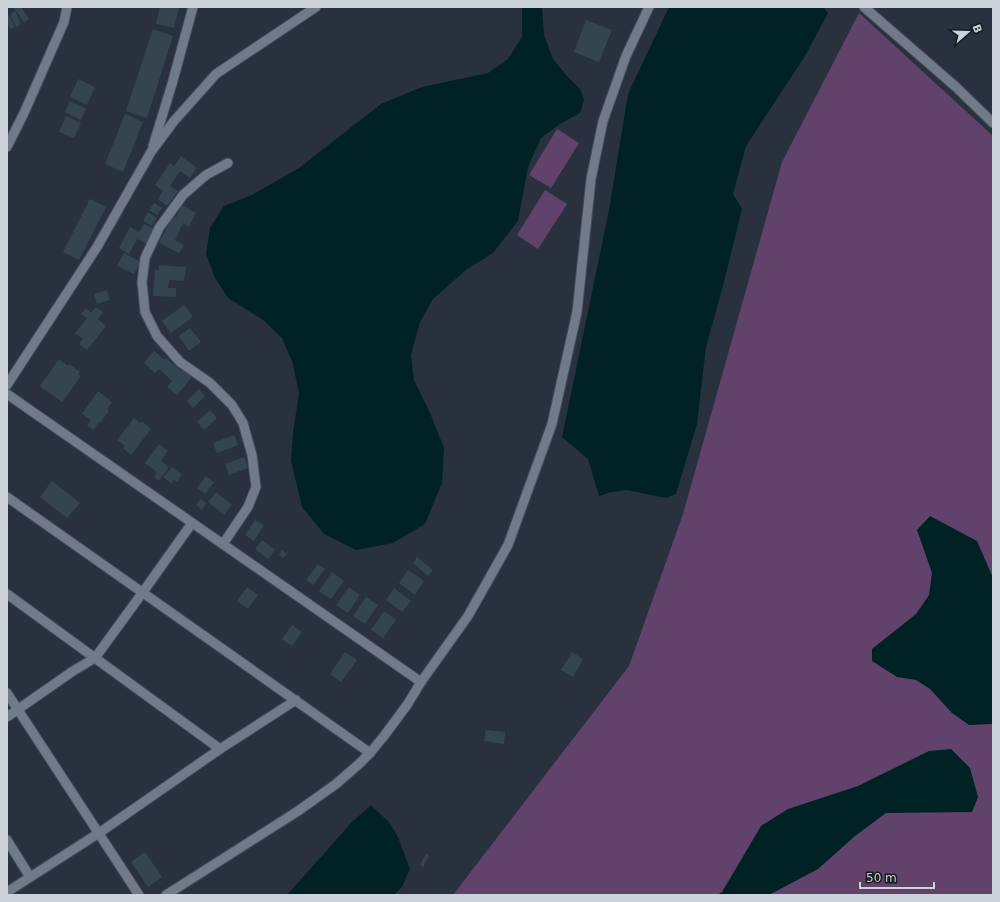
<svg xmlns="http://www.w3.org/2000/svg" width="1000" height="902" font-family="'DejaVu Sans',sans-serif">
<rect width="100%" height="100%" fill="#29313f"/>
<!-- green -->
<g fill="#61426a">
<path d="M859,13l134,123v759h-540l176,-229 54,-152 99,-352z"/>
<path d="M557,129l22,14 -28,45 -22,-13z"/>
<path d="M545,190l22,14 -29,45 -21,-14z"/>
</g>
<!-- water -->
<g fill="#012225">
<path d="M522,7h20l2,28 9,24 13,16 14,14 4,11 -4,13 -20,11 -19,14 -13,29 -10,54 -25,32 -26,16 -34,30 -13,23 -9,33 3,25 16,33 14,35 -2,35 -17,41 -32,19 -37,7 -32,-16 -22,-27 -11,-46 2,-29 6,-38 -6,-30 -11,-26 -19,-18 -35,-22 -13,-20 -9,-24 4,-26 14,-22 28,-11 47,-27 82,-64 41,-17 66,-14 20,-14 14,-22z"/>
<path d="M669,7h154l5,6 -23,43 -59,90 -13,48 9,15 -19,77 -17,61 -9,77 -21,70 -10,4 -39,-8 -15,2 -13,4 -11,-37 -26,-22 47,-227 19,-116z"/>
<path d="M930,516l47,25 16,37v146l-24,1 -17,-12 -22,-24 -14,-9 -19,-3 -25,-16v-12l44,-35 13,-19 3,-22 -15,-43z"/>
<path d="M951,749l19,19 8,29 -6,15 -86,1 -31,23 -37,33 -49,26h-52l5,-3 39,-66 27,-17 70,-23 71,-35z"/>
<path d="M371,805l18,17 9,15 12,32 -8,18 -8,8h-107l65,-73z"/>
</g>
<!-- building -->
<g fill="#34454f">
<path d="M13,7h8l8,12 -5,4z"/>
<path d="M160,7h19l-5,21 -18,-4z"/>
<path d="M15,11l6,13 -5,3 -6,-13z"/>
<path d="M9,15l6,12 -5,2 -3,-6v-7z"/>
<path d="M586,20l26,10 -13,32 -25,-10z"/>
<path d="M153,29l20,7 -26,82 -21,-7z"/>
<path d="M78,79l17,8 -8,18 -17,-8z"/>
<path d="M70,101l16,8 -5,11 -16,-8z"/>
<path d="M125,114l18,8 -20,50 -18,-8z"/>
<path d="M66,116l15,7 -7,15 -15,-6z"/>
<path d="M181,156l16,12 -7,10 -10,-7 -10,15 8,5 -11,15 -9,-7 5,-8 -8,-6 15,-22 4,3z"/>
<path d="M90,199l16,8 -27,53 -16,-8z"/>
<path d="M154,203l8,5 -5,7 -8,-5z"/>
<path d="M182,205l14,8 -7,14 -6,-4 -8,17 9,5 -5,8 -20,-10 14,-27 3,1z"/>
<path d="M148,212l9,6 -5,8 -9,-5z"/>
<path d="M144,224l10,5 -7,15 -10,-5 -8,15 -10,-6 11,-21 9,5z"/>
<path d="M124,253l17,9 -7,12 -17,-8z"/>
<path d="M159,265l27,2 -2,14 -15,-1 -1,8h8v9l-23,-1 2,-26h4z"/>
<path d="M107,290l3,10 -13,4 -3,-10z"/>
<path d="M184,305l9,12 -22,16 -9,-12z"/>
<path d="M96,307l7,5 -5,7 8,7 -19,24 -8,-6 4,-5 -8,-6 12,-15 -6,-4 5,-6 5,5z"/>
<path d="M190,328l11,14 -12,9 -10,-15z"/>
<path d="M154,351l11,9 1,-2 15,13 3,-3 9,8 -16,19 -10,-8 5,-6 -13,-12 -4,4 -11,-10z"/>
<path d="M59,359l9,7 1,-2 11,8 -2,2 3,2 -19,26 -22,-16z"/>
<path d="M199,389l6,7 -12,12 -6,-7z"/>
<path d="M98,391l14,11 -5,7 2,2 -9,12 -1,-1 -6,8 -6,-5 4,-5 -9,-6z"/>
<path d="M210,410l7,8 -13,12 -7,-8z"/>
<path d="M134,418l6,5 2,-2 9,8 -20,26 -8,-7 2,-2 -8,-6z"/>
<path d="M234,435l4,10 -21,8 -4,-10z"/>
<path d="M159,444l9,7 -7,10 8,6 -10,14 -5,-4 3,-5 -12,-9z"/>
<path d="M244,457l4,11 -19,7 -4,-11z"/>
<path d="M172,467l10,8 -5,7 -3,-2 -2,4 -9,-7z"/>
<path d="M206,476l8,6 -9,12 -8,-6z"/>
<path d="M52,481l28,22 -13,15 -27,-21z"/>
<path d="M216,492l16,13 -8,10 -16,-13z"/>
<path d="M201,499l5,4 -4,7 -6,-5z"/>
<path d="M255,520l9,5 -10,16 -9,-6z"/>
<path d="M262,540l13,10 -7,9 -13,-10z"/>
<path d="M282,550l5,4 -4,4 -4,-3z"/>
<path d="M417,557l16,13 -5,6 -15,-13z"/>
<path d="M318,564l7,5 -12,16 -7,-5z"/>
<path d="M408,570l16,11 -9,14 -16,-12z"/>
<path d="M332,572l12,9 -13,18 -12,-8z"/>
<path d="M247,587l11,8 -10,14 -11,-8z"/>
<path d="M349,587l11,8 -12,18 -12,-8z"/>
<path d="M394,588l17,13 -9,11 -16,-12z"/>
<path d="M366,597l12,8 -13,19 -12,-8z"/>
<path d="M384,611l12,9 -13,18 -12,-8z"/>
<path d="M292,625l10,7 -10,14 -10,-7z"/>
<path d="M345,652l12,8 -16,22 -11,-8z"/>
<path d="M572,652l11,7 -10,18 -12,-7z"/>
<path d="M486,730l19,2 -1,12 -20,-3z"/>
<path d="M145,852l17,25 -14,10 -17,-25z"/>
<path d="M426,854l3,2 -6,11 -3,-2z"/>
</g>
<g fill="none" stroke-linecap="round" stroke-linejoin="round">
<defs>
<g id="minor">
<path d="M864,7l92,80 37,36"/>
<path d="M153,146l19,-62 21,-77"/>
<path d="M7,147l17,-34 40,-91 3,-15"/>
<path d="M7,385l90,-138 54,-95 23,-31 42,-47 100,-67"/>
<path d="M7,394l414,288"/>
<path d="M7,497l363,256"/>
<path d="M223,544l25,-37 8,-20 -4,-32 -9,-32 -11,-18 -22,-22 -30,-21 -23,-26 -12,-24 -3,-30 3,-24 14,-30 24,-33 23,-20 22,-12"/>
<path d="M7,594l213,155"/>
<path d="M7,693l132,202"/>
<path d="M7,717l66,-46 22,-13 48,-66 49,-69"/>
<path d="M7,840l23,37"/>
<path d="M7,892l92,-59 121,-84 76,-49"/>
<path d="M166,895l132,-84 38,-27 24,-21 10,-10 14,-17 23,-31 14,-23 47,-66 40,-71 44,-121 25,-112 14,-133 12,-58 23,-65 23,-49"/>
</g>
</defs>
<!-- minor casing -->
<use href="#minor" stroke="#464d58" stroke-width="11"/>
<!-- minor -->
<use href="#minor" stroke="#707a89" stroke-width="9"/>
</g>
<!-- border -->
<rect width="1000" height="902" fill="none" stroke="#ccd2da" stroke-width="16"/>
<!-- north arrow -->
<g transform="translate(968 32) rotate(70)" stroke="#15191f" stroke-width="3" paint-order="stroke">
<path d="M0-3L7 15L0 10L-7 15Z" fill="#ccd2da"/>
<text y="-6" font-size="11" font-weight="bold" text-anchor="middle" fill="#ccd2da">B</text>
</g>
<!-- scale -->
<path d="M860 882v6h74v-6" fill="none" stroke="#ccd2da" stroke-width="2"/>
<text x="866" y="882" font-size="12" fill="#ccd2da" stroke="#15191f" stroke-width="3" paint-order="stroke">50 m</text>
</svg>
